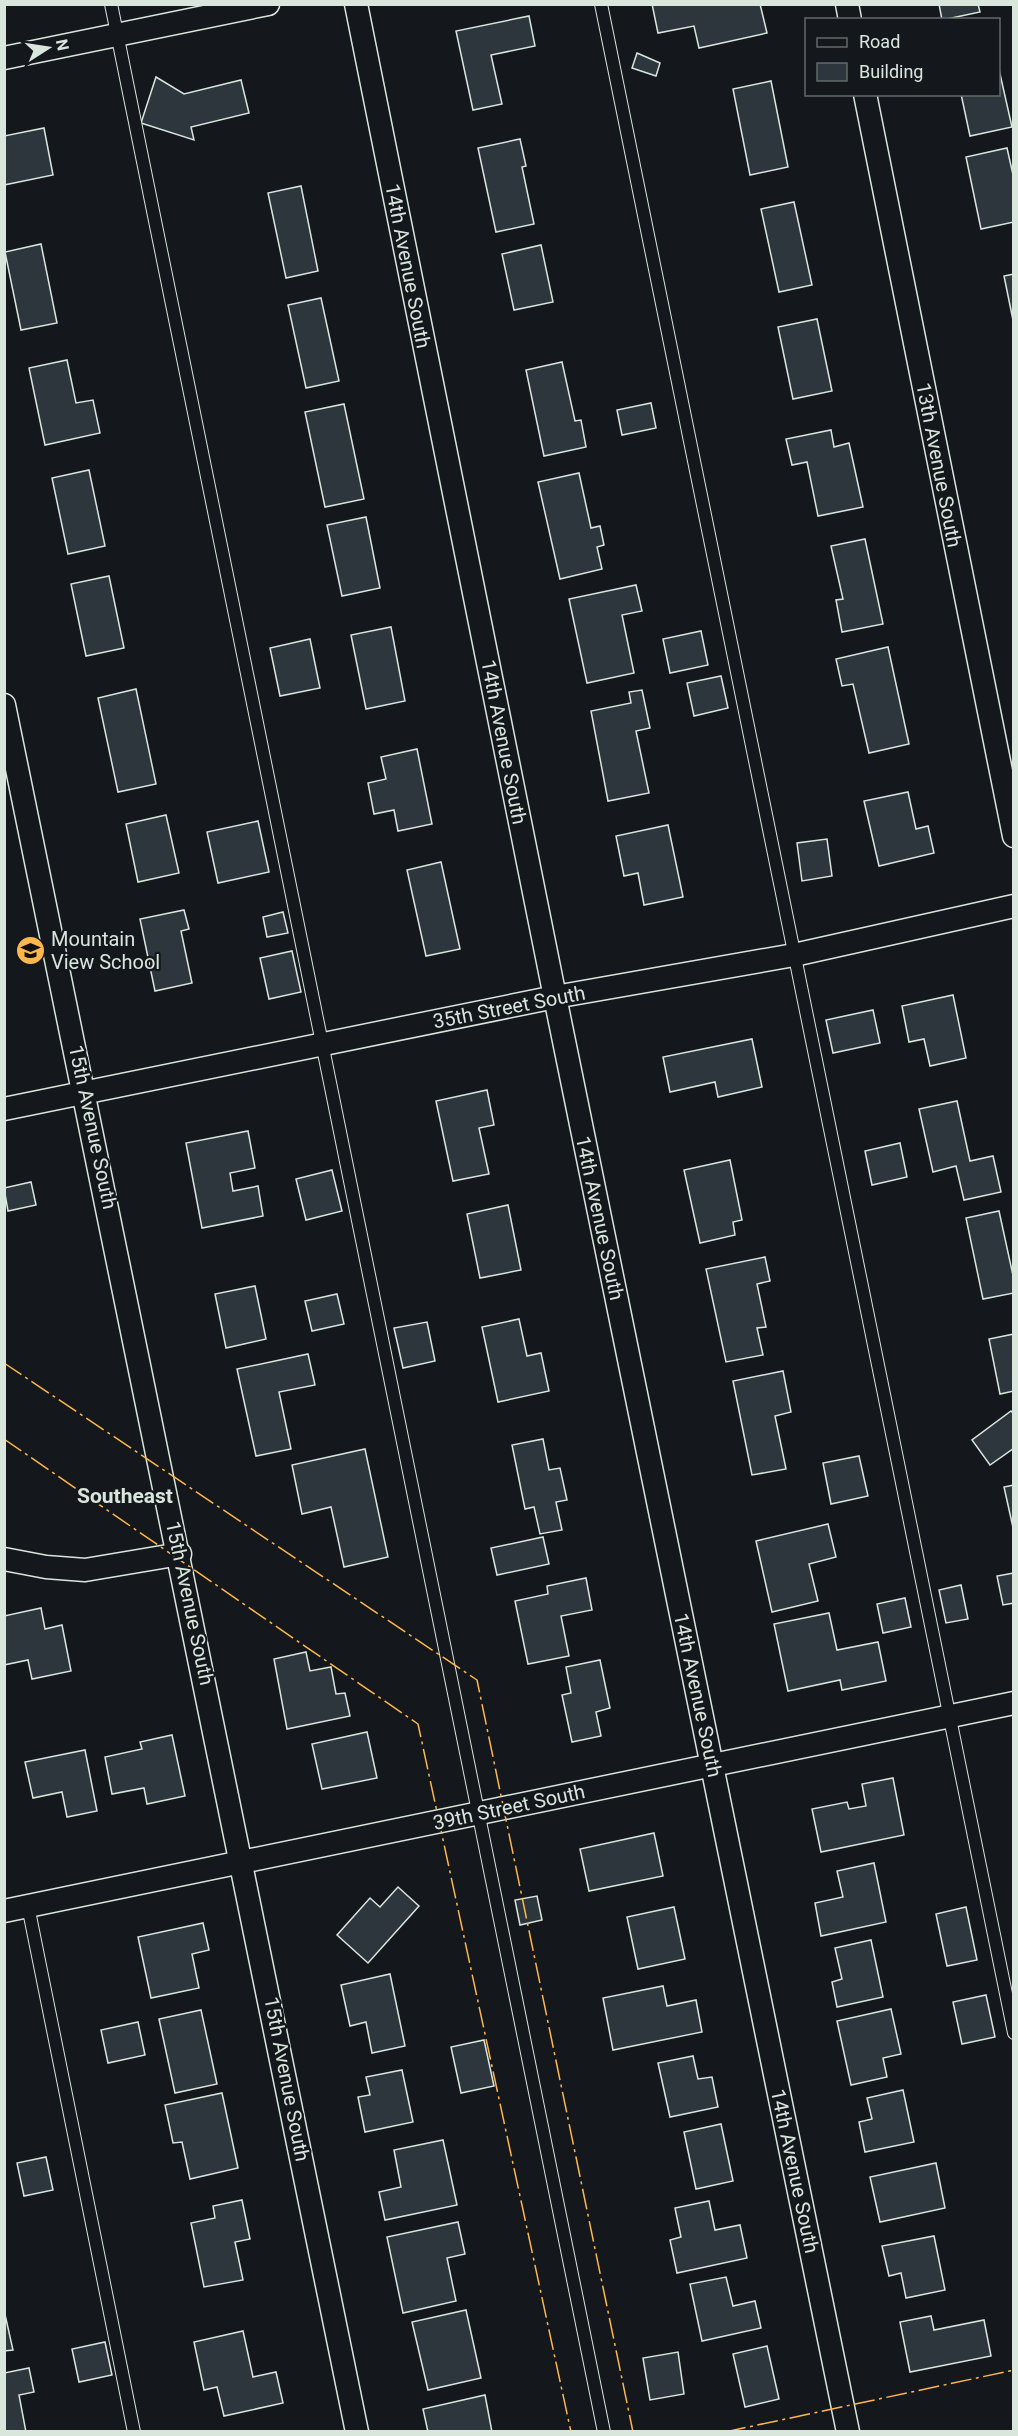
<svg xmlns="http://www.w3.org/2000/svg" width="1018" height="2436" font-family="Roboto,sans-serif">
<rect width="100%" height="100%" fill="#14181c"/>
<!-- building -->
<g fill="#2c363c" stroke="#d8e6dc" stroke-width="1.5">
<path d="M652,4h108l7,29 -68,15 -5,-22 -36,7z"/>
<path d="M939,4h39l2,8 -38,8z"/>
<path d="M529,16l6,30 -44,9 11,49 -29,6 -17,-79z"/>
<path d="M637,53l23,10 -4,13 -24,-8z"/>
<path d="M998,65l14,62 -42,9 -9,-42h37z"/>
<path d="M156,77l28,17 57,-14 8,33 -58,14 3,13 -53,-17z"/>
<path d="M771,81l17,86 -38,8 -17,-86z"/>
<path d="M44,128l9,47 -49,10v-49z"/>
<path d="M520,139l6,27 -4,1 12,57 -38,8 -18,-84z"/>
<path d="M1007,148l7,31v43l-33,7 -15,-72z"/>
<path d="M301,186l17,85 -32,7 -18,-85z"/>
<path d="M794,202l18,83 -33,7 -18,-83z"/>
<path d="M41,244l16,79 -36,7 -16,-78z"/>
<path d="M541,245l12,57 -39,8 -12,-56z"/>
<path d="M1014,274v51l-10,-49z"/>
<path d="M321,298l18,83 -33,7 -18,-83z"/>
<path d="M817,319l15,72 -39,8 -15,-72z"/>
<path d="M67,360l9,43 17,-3 7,33 -55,12 -16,-77z"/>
<path d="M562,362l13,59 6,-1 5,27 -42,9 -18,-86z"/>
<path d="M651,403l5,25 -34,7 -5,-25z"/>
<path d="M344,404l20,95 -39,8 -20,-95z"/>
<path d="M831,430l3,17 15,-4 14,64 -45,9 -11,-54 -15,3 -6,-26z"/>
<path d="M89,470l16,76 -37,8 -16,-76z"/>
<path d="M579,473l12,55 9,-2 4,19 -7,2 5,22 -42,10 -22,-97z"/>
<path d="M366,517l14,71 -38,8 -15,-71z"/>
<path d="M865,539l18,85 -41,8 -6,-32 7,-1 -12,-53z"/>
<path d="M109,576l15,72 -38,8 -15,-72z"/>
<path d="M636,585l6,26 -20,4 12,58 -47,10 -18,-84z"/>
<path d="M391,627l14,74 -39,8 -15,-74z"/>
<path d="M701,631l7,34 -38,8 -7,-34z"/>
<path d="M310,639l10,49 -40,8 -10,-48z"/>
<path d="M888,647l21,97 -40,9 -16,-69 -11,2 -6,-27z"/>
<path d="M721,676l7,32 -34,8 -7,-33z"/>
<path d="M136,689l20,95 -38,8 -20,-94z"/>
<path d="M642,690l8,38 -14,3 13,62 -41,8 -17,-90 40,-8 -2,-11z"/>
<path d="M417,749l15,75 -34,7 -4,-21 -20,4 -6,-31 18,-4 -5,-22z"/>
<path d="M908,792l8,37 12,-3 6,27 -55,13 -15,-65z"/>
<path d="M166,815l13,58 -41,9 -12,-58z"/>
<path d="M258,821l11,51 -51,11 -11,-51z"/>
<path d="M668,825l15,72 -39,8 -6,-32 -14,3 -8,-40z"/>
<path d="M827,839l5,37 -30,5 -5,-38z"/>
<path d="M441,862l19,87 -34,7 -19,-86z"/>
<path d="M184,910l5,19 -8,2 11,52 -37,8 -15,-72z"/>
<path d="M283,912l5,21 -21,4 -4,-20z"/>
<path d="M292,951l9,41 -32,7 -9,-41z"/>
<path d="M953,995l13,63 -36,8 -6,-27 -15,3 -7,-36z"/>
<path d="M873,1010l7,33 -47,10 -7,-33z"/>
<path d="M752,1039l10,48 -44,10 -3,-15 -45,10 -7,-35z"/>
<path d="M487,1090l7,35 -15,3 10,46 -36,7 -17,-80z"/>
<path d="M957,1101l13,60 23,-5 8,36 -37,8 -8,-34 -23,6 -14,-63z"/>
<path d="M248,1131l7,37 -25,5 3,18 25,-5 5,30 -61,12 -16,-85z"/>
<path d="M900,1143l7,34 -35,8 -7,-34z"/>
<path d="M730,1160l12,60 -9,2 2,13 -35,8 -16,-73z"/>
<path d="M332,1170l10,41 -36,9 -10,-41z"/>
<path d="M31,1182l5,23 -28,6 -4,-23z"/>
<path d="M508,1205l13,65 -41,8 -13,-64z"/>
<path d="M999,1211l15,69v13l-31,6 -17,-81z"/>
<path d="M765,1257l5,24 -13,3 9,43 -9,1 6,27 -37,7 -20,-93z"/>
<path d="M255,1286l11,53 -40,9 -11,-54z"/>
<path d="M337,1294l7,30 -32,7 -7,-30z"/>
<path d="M519,1319l8,37 14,-3 8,38 -51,11 -16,-75z"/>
<path d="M427,1322l8,39 -32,7 -9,-40z"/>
<path d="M1014,1334v57l-14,3 -11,-55z"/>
<path d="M308,1354l7,31 -36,7 12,57 -35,7 -19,-87z"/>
<path d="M783,1371l8,41 -16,4 11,53 -34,6 -19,-94z"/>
<path d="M1011,1411l3,3v34l-24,17 -18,-25z"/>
<path d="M543,1439l6,31 11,-2 7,32 -11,2 6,28 -22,4 -6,-27 -9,2 -13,-64z"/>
<path d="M365,1449l23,108 -44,10 -13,-60 -29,7 -10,-49z"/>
<path d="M859,1456l9,40 -37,8 -8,-41z"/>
<path d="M1014,1485v47l-10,-45z"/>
<path d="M828,1524l8,33 -27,7 9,37 -46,11 -16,-71z"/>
<path d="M543,1537l6,27 -52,11 -6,-27z"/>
<path d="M1014,1573v30l-11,2 -6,-29z"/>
<path d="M586,1578l6,32 -31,6 8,40 -41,8 -13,-63 33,-7 -1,-8z"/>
<path d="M961,1585l7,34 -22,4 -7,-33z"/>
<path d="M905,1598l6,29 -28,6 -6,-29z"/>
<path d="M41,1608l4,21 17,-4 9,46 -39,8 -4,-19 -24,5v-49z"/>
<path d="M829,1613l8,37 41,-8 8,39 -44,9 -2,-10 -52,11 -14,-67z"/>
<path d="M306,1652l4,19 21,-4 5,27 9,-1 5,23 -63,13 -13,-70z"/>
<path d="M600,1660l10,48 -14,4 5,24 -29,6 -10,-47 9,-2 -5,-26z"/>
<path d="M367,1732l10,46 -55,11 -10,-45z"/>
<path d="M172,1735l13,61 -38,8 -3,-16 -32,6 -7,-37 37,-8 -2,-7z"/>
<path d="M85,1750l12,61 -30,6 -5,-25 -29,6 -8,-36z"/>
<path d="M893,1778l11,57 -83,17 -9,-43 35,-7 2,7 17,-3 -4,-22z"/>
<path d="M654,1833l9,43 -74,15 -9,-42z"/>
<path d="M874,1863l12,59 -65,14 -6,-33 28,-6 -6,-26z"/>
<path d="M398,1887l21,19 -51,57 -31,-28 33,-37 10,9z"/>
<path d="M537,1896l5,24 -22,5 -5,-25z"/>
<path d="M674,1907l11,52 -47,10 -11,-52z"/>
<path d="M966,1907l11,53 -30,6 -11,-52z"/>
<path d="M203,1923l6,27 -17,4 7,34 -48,10 -13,-61z"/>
<path d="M871,1940l12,57 -46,10 -5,-25 10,-3 -7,-31z"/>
<path d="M390,1974l15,72 -33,7 -6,-31 -16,4 -9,-41z"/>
<path d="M663,1986l4,20 29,-6 6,32 -89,18 -10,-52z"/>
<path d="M986,1995l9,42 -33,7 -9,-42z"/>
<path d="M891,2009l10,45 -18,4 4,19 -36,8 -14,-64z"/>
<path d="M201,2010l16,74 -42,9 -16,-74z"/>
<path d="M138,2022l7,33 -37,8 -7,-33z"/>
<path d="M484,2040l10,46 -33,7 -10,-46z"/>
<path d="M693,2056l5,23 14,-2 6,30 -48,10 -12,-54z"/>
<path d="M402,2070l11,52 -48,10 -7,-35 12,-2 -4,-18z"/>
<path d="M903,2090l11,52 -49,10 -6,-30 13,-3 -5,-21z"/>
<path d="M222,2093l16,75 -48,11 -8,-37 -9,1 -8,-38z"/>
<path d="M721,2124l12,57 -37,8 -12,-57z"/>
<path d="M443,2140l14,65 -72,15 -6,-28 22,-5 -7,-37z"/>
<path d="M46,2157l7,33 -29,6 -7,-33z"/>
<path d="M936,2163l9,45 -65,14 -10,-45z"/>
<path d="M242,2200l8,39 -15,3 8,38 -39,7 -13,-64 24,-5 -2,-12z"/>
<path d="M709,2201l6,29 25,-5 7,33 -70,15 -7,-33 11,-3 -6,-29z"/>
<path d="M458,2222l7,32 -18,4 9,43 -53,12 -16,-76z"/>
<path d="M934,2236l11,54 -39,8 -5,-25 -12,3 -7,-30z"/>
<path d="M726,2277l7,29 22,-5 6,27 -59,13 -12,-57z"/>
<path d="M4,2310l9,40 -9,1z"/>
<path d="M466,2310l15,68 -53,12 -16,-68z"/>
<path d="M931,2316l3,14 50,-10 7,36 -81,16 -10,-50z"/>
<path d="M243,2331l10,46 23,-5 7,31 -59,13 -7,-29 -13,3 -10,-48z"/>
<path d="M105,2342l7,33 -33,7 -7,-33z"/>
<path d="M767,2346l12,53 -34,8 -12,-53z"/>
<path d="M678,2352l6,42 -34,6 -7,-42z"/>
<path d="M29,2368l5,24 -15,3 7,37h-22v-59z"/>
<path d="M485,2395l7,37h-64l-5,-23z"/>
</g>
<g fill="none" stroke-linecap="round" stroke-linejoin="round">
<defs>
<g id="service">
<path d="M111,4l493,2428"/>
<path d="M601,4l413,2029"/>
<path d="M28,1906l106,526"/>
</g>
<g id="minor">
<path d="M356,4l199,993 293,1435"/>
<path d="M847,4l3,16"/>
<path d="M4,58l264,-54"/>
<path d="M865,94l149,742"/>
<path d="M4,705l353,1727"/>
<path d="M4,1109l551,-112 239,-42 220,-49"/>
<path d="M4,1559l42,8 39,3 95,-16"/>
<path d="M4,1911l1010,-208"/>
</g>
</defs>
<!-- service casing -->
<use href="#service" stroke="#d8e6dc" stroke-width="14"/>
<!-- minor casing -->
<use href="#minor" stroke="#d8e6dc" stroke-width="25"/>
<!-- service -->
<use href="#service" stroke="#14181c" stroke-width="12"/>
<!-- minor -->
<use href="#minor" stroke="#14181c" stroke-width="22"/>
<!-- power -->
<g stroke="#ffb74d" stroke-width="1.5" stroke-dasharray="21 4.5 3 4.5" stroke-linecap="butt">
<path d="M4,1363l473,317 156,752"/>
<path d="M4,1439l414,285 153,708"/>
<path d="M725,2432l289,-62"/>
</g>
</g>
<!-- icons -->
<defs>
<symbol id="school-disc" viewBox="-11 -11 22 22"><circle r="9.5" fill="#ffb74d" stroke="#14181c"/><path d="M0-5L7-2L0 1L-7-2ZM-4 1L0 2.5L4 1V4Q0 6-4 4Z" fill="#111"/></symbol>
</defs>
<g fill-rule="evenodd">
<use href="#school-disc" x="14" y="934" width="33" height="33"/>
</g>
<g text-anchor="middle" stroke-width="4.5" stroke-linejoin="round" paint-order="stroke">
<!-- street labels -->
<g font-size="20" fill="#d8e6dc" stroke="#14181c">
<text transform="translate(408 266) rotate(79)" y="7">14th Avenue South</text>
<text transform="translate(939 465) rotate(79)" y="7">13th Avenue South</text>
<text transform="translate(504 742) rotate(79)" y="7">14th Avenue South</text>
<text transform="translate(509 1007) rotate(-11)" y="7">35th Street South</text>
<text transform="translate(93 1127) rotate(78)" y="7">15th Avenue South</text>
<text transform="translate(600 1218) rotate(78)" y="7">14th Avenue South</text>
<text transform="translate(190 1603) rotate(78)" y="7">15th Avenue South</text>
<text transform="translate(698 1695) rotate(78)" y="7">14th Avenue South</text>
<text transform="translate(509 1807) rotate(-12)" y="7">39th Street South</text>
<text transform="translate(287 2079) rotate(79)" y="7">15th Avenue South</text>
<text transform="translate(795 2171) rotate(78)" y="7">14th Avenue South</text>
</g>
<!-- poi labels -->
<g font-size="20" fill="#d8e6dc" stroke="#14181c" text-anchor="start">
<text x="51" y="946">Mountain<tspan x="51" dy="23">View School</tspan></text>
</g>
<!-- neighbourhood labels -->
<g font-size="21" font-weight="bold" fill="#d8e6dc" stroke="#14181c">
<text x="125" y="1503">Southeast</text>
</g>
</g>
<!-- border -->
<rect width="1018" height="2436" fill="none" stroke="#d8e6dc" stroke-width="12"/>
<!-- legend -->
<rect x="805" y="18" width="195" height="78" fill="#14181c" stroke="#626a69" stroke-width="1.5"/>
<rect x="817" y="38" width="30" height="9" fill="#14181c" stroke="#626a69" stroke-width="1.5"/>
<text x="859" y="48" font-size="18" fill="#d8e6dc">Road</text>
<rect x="817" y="63" width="30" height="18" fill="#2c363c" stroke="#626a69" stroke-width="1.5"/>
<text x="859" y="78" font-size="18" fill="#d8e6dc">Building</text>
<!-- north arrow -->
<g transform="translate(48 48) rotate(78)" stroke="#14181c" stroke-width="4.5" paint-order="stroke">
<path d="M0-4.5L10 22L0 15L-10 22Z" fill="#d8e6dc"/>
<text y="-9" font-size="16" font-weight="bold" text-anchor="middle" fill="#d8e6dc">N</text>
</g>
</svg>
